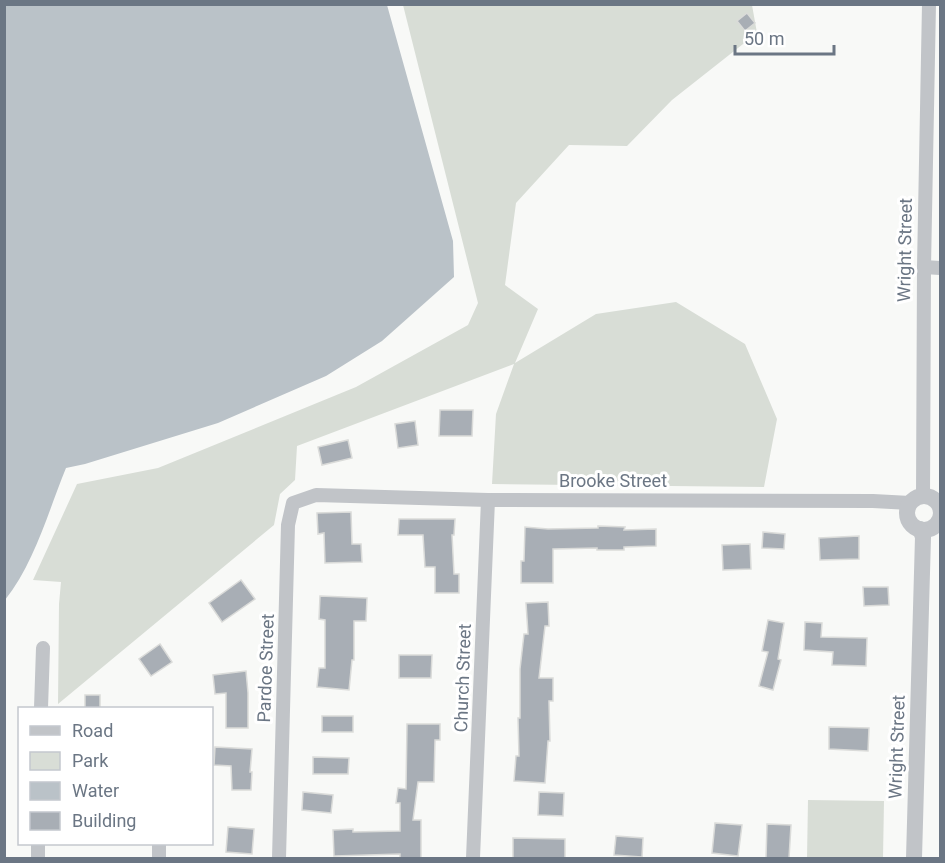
<svg xmlns="http://www.w3.org/2000/svg" width="945" height="863" font-family="Roboto,sans-serif">
<rect width="100%" height="100%" fill="#f8f9f7"/>
<!-- green -->
<g fill="#d8ddd6">
<path d="M403,5h349l5,28 -85,67 -45,46 -58,-1 -53,58 -11,82 33,24 -23,54 81,-49 80,-12 69,42 32,75 -13,68 -272,-3 4,-70 18,-50 -217,82 -2,34 -15,14 -6,31 -216,179 1,-100 2,-22 -28,-2 44,-96 81,-16 198,-81 112,-62 10,-22z"/>
<path d="M808,800l76,1 -1,57h-76z"/>
</g>
<!-- water -->
<path fill="#bac2c8" d="M5,4l382,1 66,236 1,36 -72,64 -56,35 -108,47 -133,41 -19,4c-18,44 -31,94 -61,132z"/>
<!-- building -->
<g fill="#a8aeb5" stroke="#dadbd9" stroke-width="1.5">
<path d="M747,13l8,10 -10,8 -8,-10z"/>
<path d="M440,410h33l-1,26h-33z"/>
<path d="M415,421l3,24 -20,3 -3,-24z"/>
<path d="M348,440l4,18 -30,7 -4,-18z"/>
<path d="M351,512l1,32h9l1,18 -37,1 -1,-30 -6,1 -1,-21z"/>
<path d="M399,519h56l-1,16h-2l2,39h5v19h-24v-26h-10l-2,-32h-25z"/>
<path d="M598,526l27,1 -1,3 32,-1v17l-32,1v3h-27v-2l-44,1v34h-32v-22h3l1,-34 23,2 50,-1z"/>
<path d="M763,532l22,2 -1,15 -22,-1z"/>
<path d="M859,536v23l-39,1 -1,-22z"/>
<path d="M750,544l1,25 -28,1 -1,-25z"/>
<path d="M241,580l14,19 -33,23 -13,-19z"/>
<path d="M863,587h25l1,18 -25,1z"/>
<path d="M320,596l47,2 -1,23h-12v39h-2l-3,30 -32,-3 2,-19h6v-48l-6,-1z"/>
<path d="M548,602l1,24h-4l-6,52h14v23h-4l1,40h-2l-3,42 -31,-2 2,-25h3l-1,-38h2v-49l4,-35h4l-2,-31z"/>
<path d="M768,620l16,3 -6,36 3,1 -8,30 -14,-4 9,-34 -6,-1z"/>
<path d="M805,622l17,1 -1,14 46,1 -1,28 -34,-1 1,-13 -29,-2z"/>
<path d="M160,644l12,18 -21,14 -12,-17z"/>
<path d="M399,655h33l-1,23h-32z"/>
<path d="M246,671l2,22v35h-22v-35l-11,1 -2,-19z"/>
<rect x="85" y="695" width="15" height="13"/>
<rect x="322" y="716" width="31" height="16"/>
<path d="M407,724h33v16h-5l-1,42h-16l-5,38h8v38h-21v-4l-66,2 -1,-26 20,-1v3l47,-1v-28h-4l2,-15 8,1z"/>
<path d="M829,727l40,1 -1,23 -39,-2z"/>
<path d="M215,747l37,2 -2,23h2l-1,18h-19l-1,-24 -17,-1z"/>
<path d="M313,757l36,1 -1,16h-35z"/>
<path d="M303,792l30,3 -2,18 -29,-3z"/>
<path d="M539,792l25,1 -1,23 -25,-1z"/>
<path d="M715,823l27,2 -4,31 -26,-3z"/>
<path d="M767,824l24,1 -2,33h-23z"/>
<path d="M228,827l26,2 -2,25 -26,-2z"/>
<path d="M616,836l27,2 -1,19 -28,-2z"/>
<path d="M513,838l52,1v19h-52z"/>
</g>
<g fill="none" stroke-linecap="round" stroke-linejoin="round">
<!-- minor -->
<g stroke="#c1c4c8" stroke-width="14">
<path d="M924,267l16,1"/>
<path d="M923,496l1,-229 5,-263"/>
<path d="M41,708l2,-60"/>
<path d="M38,858v-14"/>
<path d="M159,858v-14"/>
<path d="M279,858l9,-333 5,-22 23,-8 172,5 385,1 37,2"/>
<path d="M473,858l15,-358"/>
</g>
<!-- tertiary -->
<g stroke="#c1c4c8" stroke-width="16">
<circle cx="924" cy="513" r="17"/>
<path d="M914,858l9,-321 -3,-8"/>
</g>
</g>
<g text-anchor="middle" stroke-width="6" stroke-linejoin="round" paint-order="stroke">
<!-- street labels -->
<g font-size="18" fill="#6b7684" stroke="#fff">
<text transform="translate(905 250) rotate(-89)" y="6">Wright Street</text>
<text x="613" y="487">Brooke Street</text>
<text transform="translate(266 668) rotate(-88)" y="6">Pardoe Street</text>
<text transform="translate(463 678) rotate(-88)" y="6">Church Street</text>
<text transform="translate(897 747) rotate(-88)" y="6">Wright Street</text>
</g>
</g>
<!-- border -->
<rect width="945" height="863" fill="none" stroke="#6b7684" stroke-width="12"/>
<!-- legend -->
<rect x="18" y="707" width="195" height="138" fill="#ffffff" stroke="#c4c8ce" stroke-width="1.5"/>
<rect x="30" y="726" width="30" height="9" fill="#c1c4c8" stroke="#c4c8ce" stroke-width="1.5"/>
<text x="72" y="737" font-size="18" fill="#6b7684">Road</text>
<rect x="30" y="752" width="30" height="18" fill="#d8ddd6" stroke="#c4c8ce" stroke-width="1.5"/>
<text x="72" y="767" font-size="18" fill="#6b7684">Park</text>
<rect x="30" y="782" width="30" height="18" fill="#bac2c8" stroke="#c4c8ce" stroke-width="1.5"/>
<text x="72" y="797" font-size="18" fill="#6b7684">Water</text>
<rect x="30" y="812" width="30" height="18" fill="#a8aeb5" stroke="#c4c8ce" stroke-width="1.5"/>
<text x="72" y="827" font-size="18" fill="#6b7684">Building</text>
<!-- scale -->
<path d="M735 45v9h99v-9" fill="none" stroke="#6b7684" stroke-width="3"/>
<text x="744" y="45" font-size="18" fill="#6b7684" stroke="#ffffff" stroke-width="4.5" paint-order="stroke">50 m</text>
</svg>
